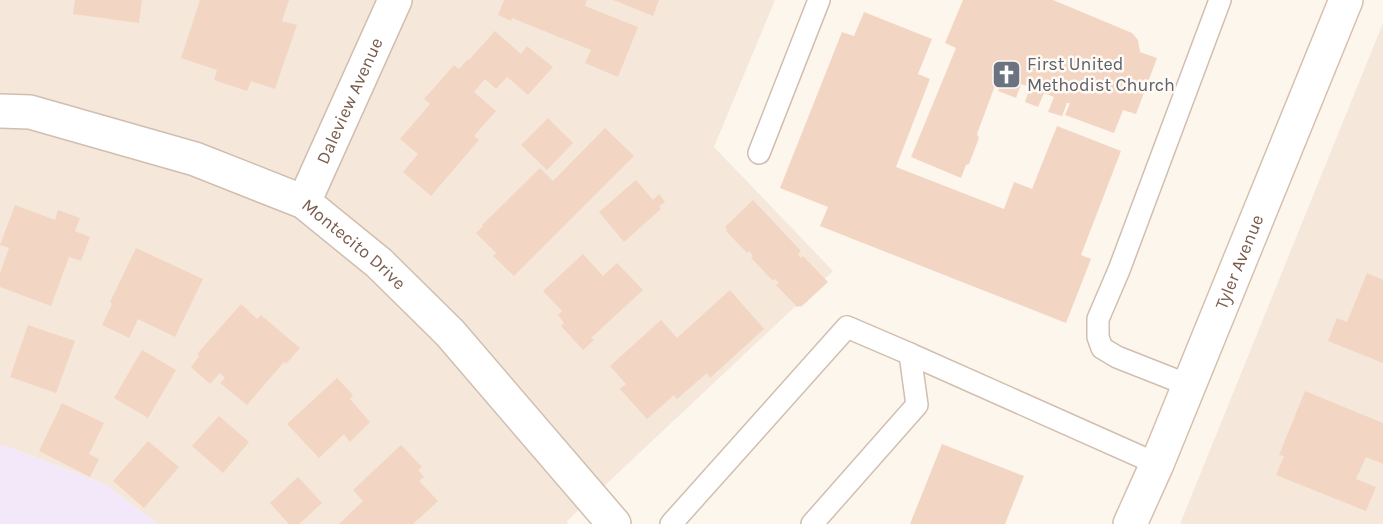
<svg xmlns="http://www.w3.org/2000/svg" width="1383" height="524" font-family="Karla,sans-serif">
<rect width="100%" height="100%" fill="#fdf6ec"/>
<!-- residential -->
<g fill="#f5e8da">
<path d="M0,0h775l-61,147 119,124 -266,250 1,3h-410l-53,-40 -99,-38 -6,-1z"/>
<path d="M1383,23v501h-203z"/>
</g>
<!-- education -->
<path fill="#f3e8fa" d="M0,445l6,1 99,38 53,40h-158z"/>
<!-- building -->
<g fill="#f3d5c3">
<path d="M75,0h67l-3,23 -66,-9z"/>
<path d="M200,0h89l-7,21 15,4 -22,64 -24,-8 -4,10 -33,-11 3,-10 -36,-12z"/>
<path d="M504,0h83l-2,6 53,21 -20,50 -33,-14 6,-13 -79,-32 -1,3 -13,-6z"/>
<path d="M613,0h46l-6,16z"/>
<path d="M963,0h90l79,33 6,7 2,12 17,6 -21,56 -13,-4 -9,23 -49,-18 5,-12h-3l-5,13 -14,-4 6,-15 -10,-4 -6,14 -13,-5 5,-15 -9,-3 -5,14 -18,-7 6,-15 -5,-1 -22,59 2,4 -10,26 -3,1 -5,13 -50,-21 45,-109 -11,-5z"/>
<path d="M864,12l68,27 -14,35 12,5 -34,88 108,42 10,-27 18,7 25,-63 64,25 -40,104 10,4 -25,64 -246,-97 8,-19 -48,-19 62,-156 12,4z"/>
<path d="M495,31l26,23 6,-8 26,21 -25,28 -21,-18 -11,12 -11,-10 -11,13 22,19 -22,25 5,4 -48,56 -28,-24 15,-18 -18,-15 30,-35 -6,-5 30,-34 5,4 9,-10 1,1z"/>
<path d="M548,118l25,25 -26,27 -26,-25z"/>
<path d="M605,128l29,28 -120,120 -21,-20 3,-3 -20,-20 7,-7 -1,-1 58,-57 13,13z"/>
<path d="M636,180l17,20 6,-6 6,8 -6,4 2,3 -37,33 -25,-30z"/>
<path d="M753,200l48,51 -3,3 3,4 2,-2 25,26 -27,25 -1,-1 -3,1 -21,-22 3,-2 -4,-4 -2,2 -22,-23 2,-2 -4,-5 -2,2 -21,-22 1,-2 -2,-2z"/>
<path d="M15,205l40,15 3,-10 22,8 -5,13 15,6 -9,24 -12,-4 -18,49 -51,-19v-14l9,-25 -9,-3z"/>
<path d="M136,248l67,31 -28,58 -37,-18 -9,19 -27,-13 10,-21 -2,-2z"/>
<path d="M583,254l20,22 14,-13 26,27 -52,48 3,2 -11,10 -22,-24 3,-3 -6,-8 4,-4 -19,-20z"/>
<path d="M1367,273l16,7v83l-55,-22 9,-23 10,4z"/>
<path d="M730,290l34,39 -54,49 -3,-5 -30,26 -3,-4 -27,24 -27,-30 6,-5 -16,-18 51,-46 16,18z"/>
<path d="M241,304l16,15 4,-4 39,33 -14,16 -2,-2 -37,43 -27,-22 5,-5 -5,-5 -10,11 -19,-17 8,-11 -2,-2z"/>
<path d="M28,325l47,16 -19,52 -46,-16z"/>
<path d="M142,350l34,20 -28,48 -34,-20z"/>
<path d="M337,378l16,17 -3,4 20,23 -20,20 -6,-8 -25,24 -32,-34z"/>
<path d="M1305,391l78,32v41l-17,-7 -10,22 20,8 -10,24 -90,-36 8,-19 -5,-1z"/>
<path d="M62,403l42,20 -15,31 10,5 -9,18 -51,-26z"/>
<path d="M219,416l30,26 -26,31 -31,-27z"/>
<path d="M148,441l31,26 -35,41 -31,-27z"/>
<path d="M942,444l82,32 -19,48h-95z"/>
<path d="M401,445l21,22 -4,3 6,7 -5,4 19,20 -25,23h-74l24,-23 -10,-11z"/>
<path d="M298,477l24,26 -23,21h-10l-19,-21z"/>
</g>
<g fill="none" stroke-linecap="round" stroke-linejoin="round">
<defs>
<g id="lane">
<path d="M759,153l60,-153"/>
<path d="M910,354l247,110"/>
<path d="M1188,385l-71,-28 -15,-9 -4,-11v-18l21,-49 101,-270"/>
<path d="M671,524l176,-197 63,27 7,51 -105,119"/>
</g>
<g id="street">
<path id="s1" d="M0,111l30,1 165,47 109,43 75,61 71,70 164,191"/>
<path id="s2" d="M304,202l91,-202"/>
</g>
<g id="secondary">
<path id="s3" d="M1130,524l27,-60 189,-464"/>
</g>
</defs>
<!-- lane casing -->
<use href="#lane" stroke="#d1beb0" stroke-width="24"/>
<!-- street casing -->
<use href="#street" stroke="#d1beb0" stroke-width="36"/>
<!-- secondary casing -->
<use href="#secondary" stroke="#d6c0b0" stroke-width="36"/>
<!-- lane -->
<use href="#lane" stroke="#fff" stroke-width="21"/>
<!-- street -->
<use href="#street" stroke="#fff" stroke-width="33"/>
<!-- secondary -->
<use href="#secondary" stroke="#fff" stroke-width="33"/>
</g>
<!-- icons -->
<defs>
<symbol id="church-square" viewBox="-11 -11 22 22"><rect x="-9" y="-9" width="18" height="18" rx="4" fill="#6b7280" stroke="#fffaf3"/><path d="M-1.2-6h2.4v3.5h3.3v2.4h-3.3V6h-2.4V-.1h-3.3v-2.4h3.3Z" fill="#fff"/></symbol>
</defs>
<g fill-rule="evenodd">
<use href="#church-square" x="990" y="58" width="33" height="33"/>
</g>
<g text-anchor="middle" stroke-width="5" stroke-linejoin="round" paint-order="stroke">
<!-- worship labels -->
<g font-size="18" fill="#5b616d" stroke="#fffaf3" text-anchor="start">
<text x="1027" y="70">First United<tspan x="1027" dy="21">Methodist Church</tspan></text>
</g>
<!-- street labels -->
<g font-size="18" fill="#7a5c4d" stroke="#fffaf3">
<text dy="6" stroke="none"><textPath href="#s2" startOffset="111">Daleview Avenue</textPath></text>
<text dy="6" stroke="none"><textPath href="#s1" startOffset="384">Montecito Drive</textPath></text>
<text dy="6" stroke="none"><textPath href="#s3" startOffset="284">Tyler Avenue</textPath></text>
</g>
</g>
</svg>
